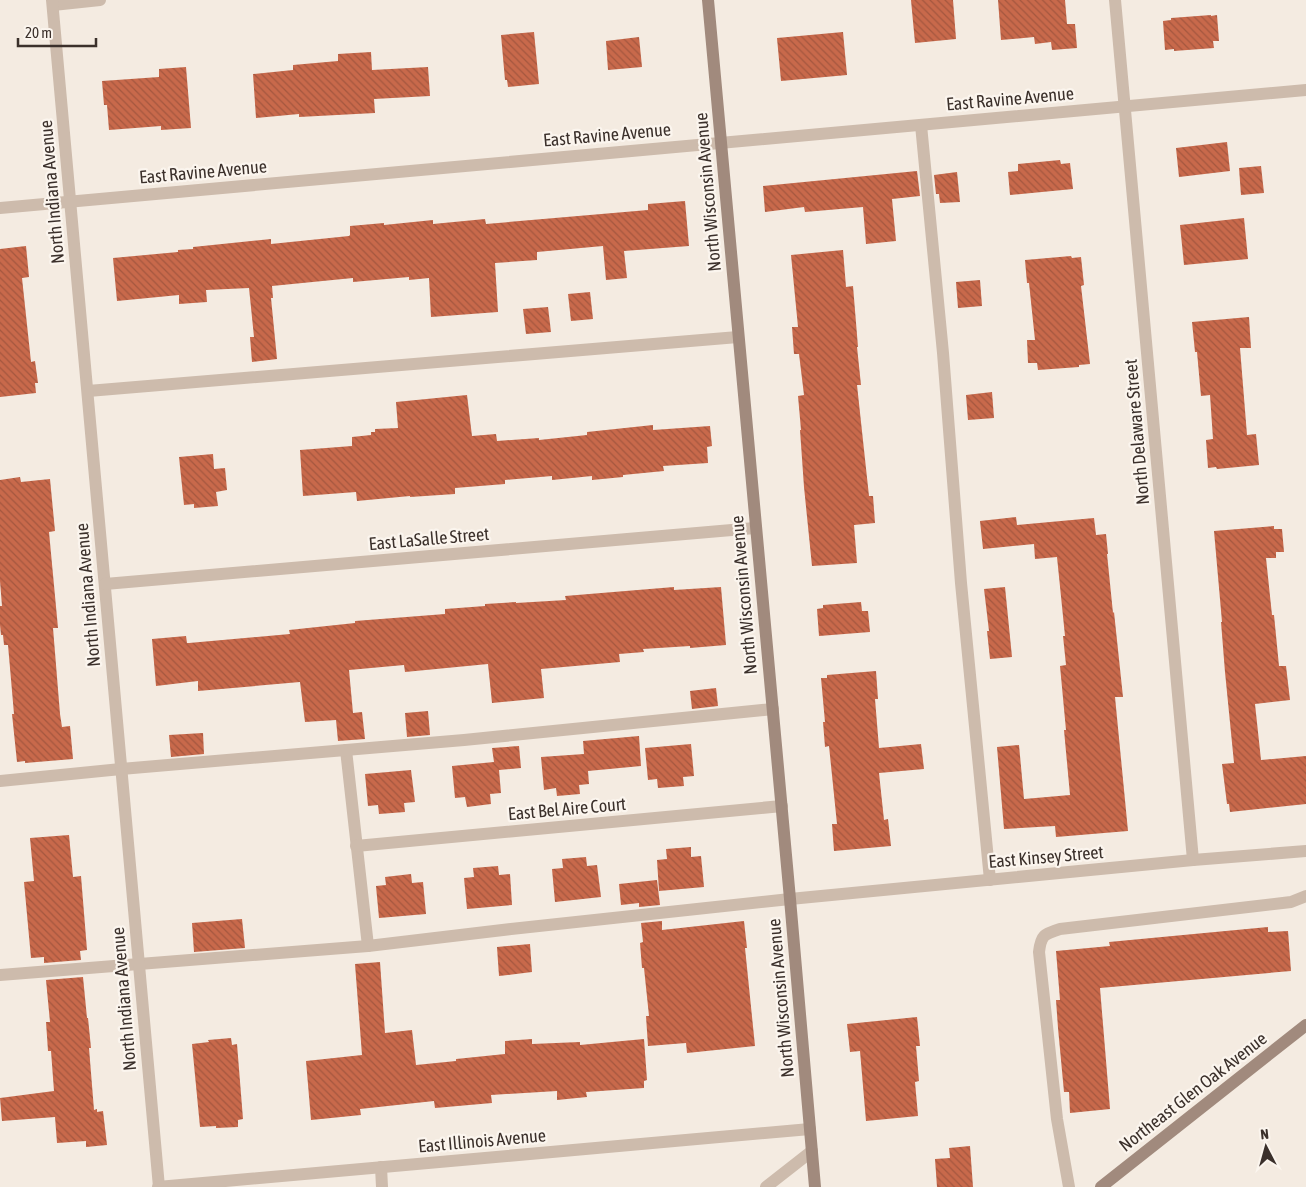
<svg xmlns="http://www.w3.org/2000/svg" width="1306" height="1187" font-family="'Asap Condensed',sans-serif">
<defs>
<pattern id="building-back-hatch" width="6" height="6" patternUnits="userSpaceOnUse" patternTransform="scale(1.25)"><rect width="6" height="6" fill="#c8694b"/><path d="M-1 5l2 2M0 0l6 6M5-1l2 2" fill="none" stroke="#a4573f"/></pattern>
</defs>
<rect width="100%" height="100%" fill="#f4ebe1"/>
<!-- building -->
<g fill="url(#building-back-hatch)">
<path d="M911,0h42l3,39 -41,4z"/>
<path d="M998,0h67l2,24h8l2,24 -25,2 -1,-8 -16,2 -1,-7 -33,3z"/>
<path d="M1211,15v1l6,-1 2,26h-6l1,7 -40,3v-2l-9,1 -2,-29 8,-1v-2z"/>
<path d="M534,32l5,52 -31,3 -1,-7h-2l-4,-45z"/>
<path d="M843,32l4,43 -66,6 -4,-43z"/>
<path d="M639,37l3,30 -34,3 -2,-29z"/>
<path d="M371,52l1,18 56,-3 2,29 -56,3 1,14 -76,4v-3l-43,4 -3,-44 40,-4v-5l45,-4v-7z"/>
<path d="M186,67l5,61 -30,2v-4l-52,4 -2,-25h-3l-2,-24 57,-4v-8z"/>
<path d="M1227,142l3,29 -51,6 -3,-29z"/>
<path d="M1060,160l1,4 9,-1 3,26 -63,6 -2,-23 10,-1v-7z"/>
<path d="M1261,166l3,27 -23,2 -2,-27z"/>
<path d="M917,171l3,25 -28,3 4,42 -30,3 -3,-37 -58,5 -1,-5 -39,5 -2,-26z"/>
<path d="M957,172l3,30 -20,1 -1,-9h-3l-2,-19z"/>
<path d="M685,201l4,45 -65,5 3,27 -21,2 -3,-34 -66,6v8l-42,3 3,49 -67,5 -2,-39 -20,2v-3l-56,5v-4l-81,8 1,12h-2l6,61 -25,3 -2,-25h4l-5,-49 -43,2 1,12 -28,2v-9l-62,6 -4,-43 65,-6v-2l15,-1v-2l78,-8v5l78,-8 1,-1v-9l34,-3v2l49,-5v4l52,-5 1,5 162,-14v-6z"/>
<path d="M1244,218l4,41 -64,6 -4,-40z"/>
<path d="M26,246l3,31 -7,1 9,84 4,-1 3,22h-3l1,10 -36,4v-148z"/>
<path d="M843,250l3,37 7,-1 5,61h-1l4,38h-4l12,111h4l2,27 -21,2 3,38 -45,3 -8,-79 -4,-57h1l-3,-34 6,-1 -5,-41h-5l-2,-27h6l-7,-72z"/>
<path d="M1071,256l1,2 9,-1 3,28 -3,1 9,78 -11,1v2l-41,3 -1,-7h-9l-1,-23h8l-6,-57h-2l-2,-23z"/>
<path d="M980,280l2,26 -24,2 -2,-26z"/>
<path d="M590,292l3,27 -22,2 -3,-27z"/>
<path d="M548,307l3,25 -25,2 -3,-25z"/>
<path d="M1249,317l2,31h-11l7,87 9,-1 3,31 -42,4 -1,-2 -8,1 -2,-28 7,-1 -3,-44 -9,1 -4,-44h-2l-3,-30z"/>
<path d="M992,392l2,26 -26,2 -2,-25z"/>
<path d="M467,395l5,41 24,-2 1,7 42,-3v2l48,-5v-3l66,-7v5l57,-4 2,20 -5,1 1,16 -45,3 1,5 -41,4v2l-31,3v-4l-40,4v-4l-47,4v4l-50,4v6l-45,3v-1l-53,5 -1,-9 -53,4 -3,-46 52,-4v-9l19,-2v-3h4v-3l23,-1 -2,-26z"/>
<path d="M213,454l1,15 11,-1 2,22 -11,2 2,14 -24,2v-4l-10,1 -5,-48z"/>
<path d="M20,477l1,5 29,-3 5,52 -6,1 9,96h-5l7,86 2,13 8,-1 3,33 -48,4v-2l-8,1 -5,-48h2l-6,-69h-4l-1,-10h-2l-1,-10v-19h2l-2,-25v-101z"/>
<path d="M1016,517l1,8 77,-7 2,17 10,-1 2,20h-1l6,59 1,-1 9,85h-8l13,134 -72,6 -1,-11 -51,3 -7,-82 22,-2 5,54 46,-4 -6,-65h2l-6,-64 6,-1 -3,-29h2l-8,-79 -22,2 -1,-15 -51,5 -3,-28z"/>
<path d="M1274,526v3h8l2,23h-8v6h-10l6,57h2l5,51h7l4,34 -35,4 6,56 45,-4v48l-76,8 -1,-8h-2l-5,-40 12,-1 -9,-91 -4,-50h1l-8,-91z"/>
<path d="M674,587v3l47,-3 5,58 -36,3v-2l-47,3 1,3 -25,2 1,8 -79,7 3,29 -52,5 -4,-39 -83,8 -1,-7 -55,5 4,43 9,-1 3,27 -27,2 -2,-21 -31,2 -5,-40 -102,9v-10l-42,5 -4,-47 34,-3 1,7h2l101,-9 -1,-4 66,-7v-2l90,-7v-5l40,-3v-2l31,-2v1l50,-3 -1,-4z"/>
<path d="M1005,587l7,70 -22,2 -3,-28h2l-5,-42z"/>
<path d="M861,602l1,9h6l2,21 -51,4 -2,-27 6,-1v-3z"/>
<path d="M876,671l2,28h-3l4,49 42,-4 3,25 -45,4 5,47 4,-1 3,27 -57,5 -2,-27h5l-8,-78 -4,1 -2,-25h2l-4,-44h6v-3z"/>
<path d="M716,688l2,18 -26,3 -2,-18z"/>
<path d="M428,711l2,24 -23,2 -2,-24z"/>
<path d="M203,733l1,21 -33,3 -2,-22z"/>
<path d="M639,736l2,30 -53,5 1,13 -10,1 1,9 -23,2 -1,-8 -12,2 -3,-33 43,-3 -1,-13z"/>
<path d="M691,744l3,32 -11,1 1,9 -26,2 -1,-9 -9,1 -3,-32z"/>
<path d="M519,746l2,22 -22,2 2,23 -11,1 1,10 -24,3 -2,-10 -10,1 -3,-32 42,-4 -2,-14z"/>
<path d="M411,770l4,32 -11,1 1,9 -26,2 -1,-9 -10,1 -3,-32z"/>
<path d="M69,835l4,42 8,-1 6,74 -7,1 1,9 -37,3v-6l-13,1 -7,-76 10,-1 -4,-43z"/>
<path d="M691,847v10l10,-1 3,31 -45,4 -2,-31 10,-1 -1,-10z"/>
<path d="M586,857l1,9 10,-1 4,32 -46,5 -3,-33 11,-1 -1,-9z"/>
<path d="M498,866l1,9 11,-1 2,31 -45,4 -3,-31 10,-1 -1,-9z"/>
<path d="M411,874l1,9 11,-1 3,32 -47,4 -3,-32 10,-1 -1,-8z"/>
<path d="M657,880l3,25 -21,2v-4l-18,2 -2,-21z"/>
<path d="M242,919l3,29 -51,4 -2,-29z"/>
<path d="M662,921v9l82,-9 3,27h-2l10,98 -68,7 -1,-10 -38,3 -2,-30h3l-5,-48h-2l-2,-25 3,-1 -2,-19z"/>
<path d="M1268,927v5l20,-1 3,40 -191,17 10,121 -40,4 -1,-21h-5l-6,-64 -2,-28h4l-4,-49 54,-5 -1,-4z"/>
<path d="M530,944l2,28 -33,4 -2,-29z"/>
<path d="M380,962l5,71 27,-3 4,35 40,-4v-2l49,-5v-13l27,-2v5l48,-2v3l64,-6 3,41 -3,1v7l-58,4 1,5 -30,3v-9l-66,4 1,8 -57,5 -1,-7 -74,8 1,6 -50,5 -5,-59 56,-6 -7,-91z"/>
<path d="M83,977l4,41h1l3,30h-2l5,62 3,-1v3l6,-1 4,34 -21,2v-6l-29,2 -2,-26 -53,4 -2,-23 54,-7 -3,-40h-3l-2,-29h4l-4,-42z"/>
<path d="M917,1017l3,29h-4l3,35 -4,1 3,34 -52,5 -6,-70 -10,1 -3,-28z"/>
<path d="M231,1038l1,7 5,-1 6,75 -5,1v7l-22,1v-2l-16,1 -8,-83 17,-2 -1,-2z"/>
<path d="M970,1146l3,41h-36l-2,-28 15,-1 -1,-10z"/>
</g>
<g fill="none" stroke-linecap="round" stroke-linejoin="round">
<!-- lane -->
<g stroke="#cdbbac" stroke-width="12">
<path d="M53,5l47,-5"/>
<path d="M921,125l22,228 18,230 29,297"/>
<path d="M88,391l650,-54"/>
<path d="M346,750l22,196"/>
<path d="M0,781l121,-12 343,-29 309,-31"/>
<path d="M0,975l368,-29 143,-17 279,-30"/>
<path d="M381,1167l1,20"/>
<path d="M766,1187l46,-36"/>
<path d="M1069,1187l-12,-68 -18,-167c2,-17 5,-18 21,-23l231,-27 15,-6"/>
</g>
<!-- street -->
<g stroke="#cdbbac" stroke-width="12">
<path d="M52,0l107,1187"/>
<path d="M1115,0l78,860"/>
<path d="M0,208l1306,-118"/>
<path d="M105,584l650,-56"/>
<path d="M356,846l426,-40"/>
<path d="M790,899l403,-39 113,-9"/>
<path d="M158,1187l652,-58"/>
</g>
<!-- secondary -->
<g stroke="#a18a7d" stroke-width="12">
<path d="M708,0l82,899 25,288"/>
<path d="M1101,1187l205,-162"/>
</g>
</g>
<g text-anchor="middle" stroke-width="4.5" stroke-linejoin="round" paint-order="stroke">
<!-- street labels -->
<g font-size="18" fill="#3b302b" stroke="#fbf5ee">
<text transform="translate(1010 99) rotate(-5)" y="6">East Ravine Avenue</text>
<text transform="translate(607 135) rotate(-5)" y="6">East Ravine Avenue</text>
<text transform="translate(203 172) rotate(-5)" y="6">East Ravine Avenue</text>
<text transform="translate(52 192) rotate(-95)" y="6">North Indiana Avenue</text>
<text transform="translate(708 192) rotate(-95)" y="6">North Wisconsin Avenue</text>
<text transform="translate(1137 432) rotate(-95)" y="6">North Delaware Street</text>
<text transform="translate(429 539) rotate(-5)" y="6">East LaSalle Street</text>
<text transform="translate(88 595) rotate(-95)" y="6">North Indiana Avenue</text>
<text transform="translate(744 595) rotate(-95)" y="6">North Wisconsin Avenue</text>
<text transform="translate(567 809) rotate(-5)" y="6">East Bel Aire Court</text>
<text transform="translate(1046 857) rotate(-5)" y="6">East Kinsey Street</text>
<text transform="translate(781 998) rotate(-95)" y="6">North Wisconsin Avenue</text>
<text transform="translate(124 999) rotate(-95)" y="6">North Indiana Avenue</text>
<text transform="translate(1193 1092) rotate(-38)" y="6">Northeast Glen Oak Avenue</text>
<text transform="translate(482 1141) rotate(-5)" y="6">East Illinois Avenue</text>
</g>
</g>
<!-- north arrow -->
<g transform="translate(1266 1147) rotate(354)" stroke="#fbf5ee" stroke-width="4" paint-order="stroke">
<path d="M0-4L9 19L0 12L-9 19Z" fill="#3b302b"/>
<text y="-8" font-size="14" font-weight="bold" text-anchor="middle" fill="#3b302b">N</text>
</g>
<!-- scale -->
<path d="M18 38v8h78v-8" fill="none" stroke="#3b302b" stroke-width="2.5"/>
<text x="25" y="38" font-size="15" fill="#3b302b" stroke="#fbf5ee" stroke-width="4" paint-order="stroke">20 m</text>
</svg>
